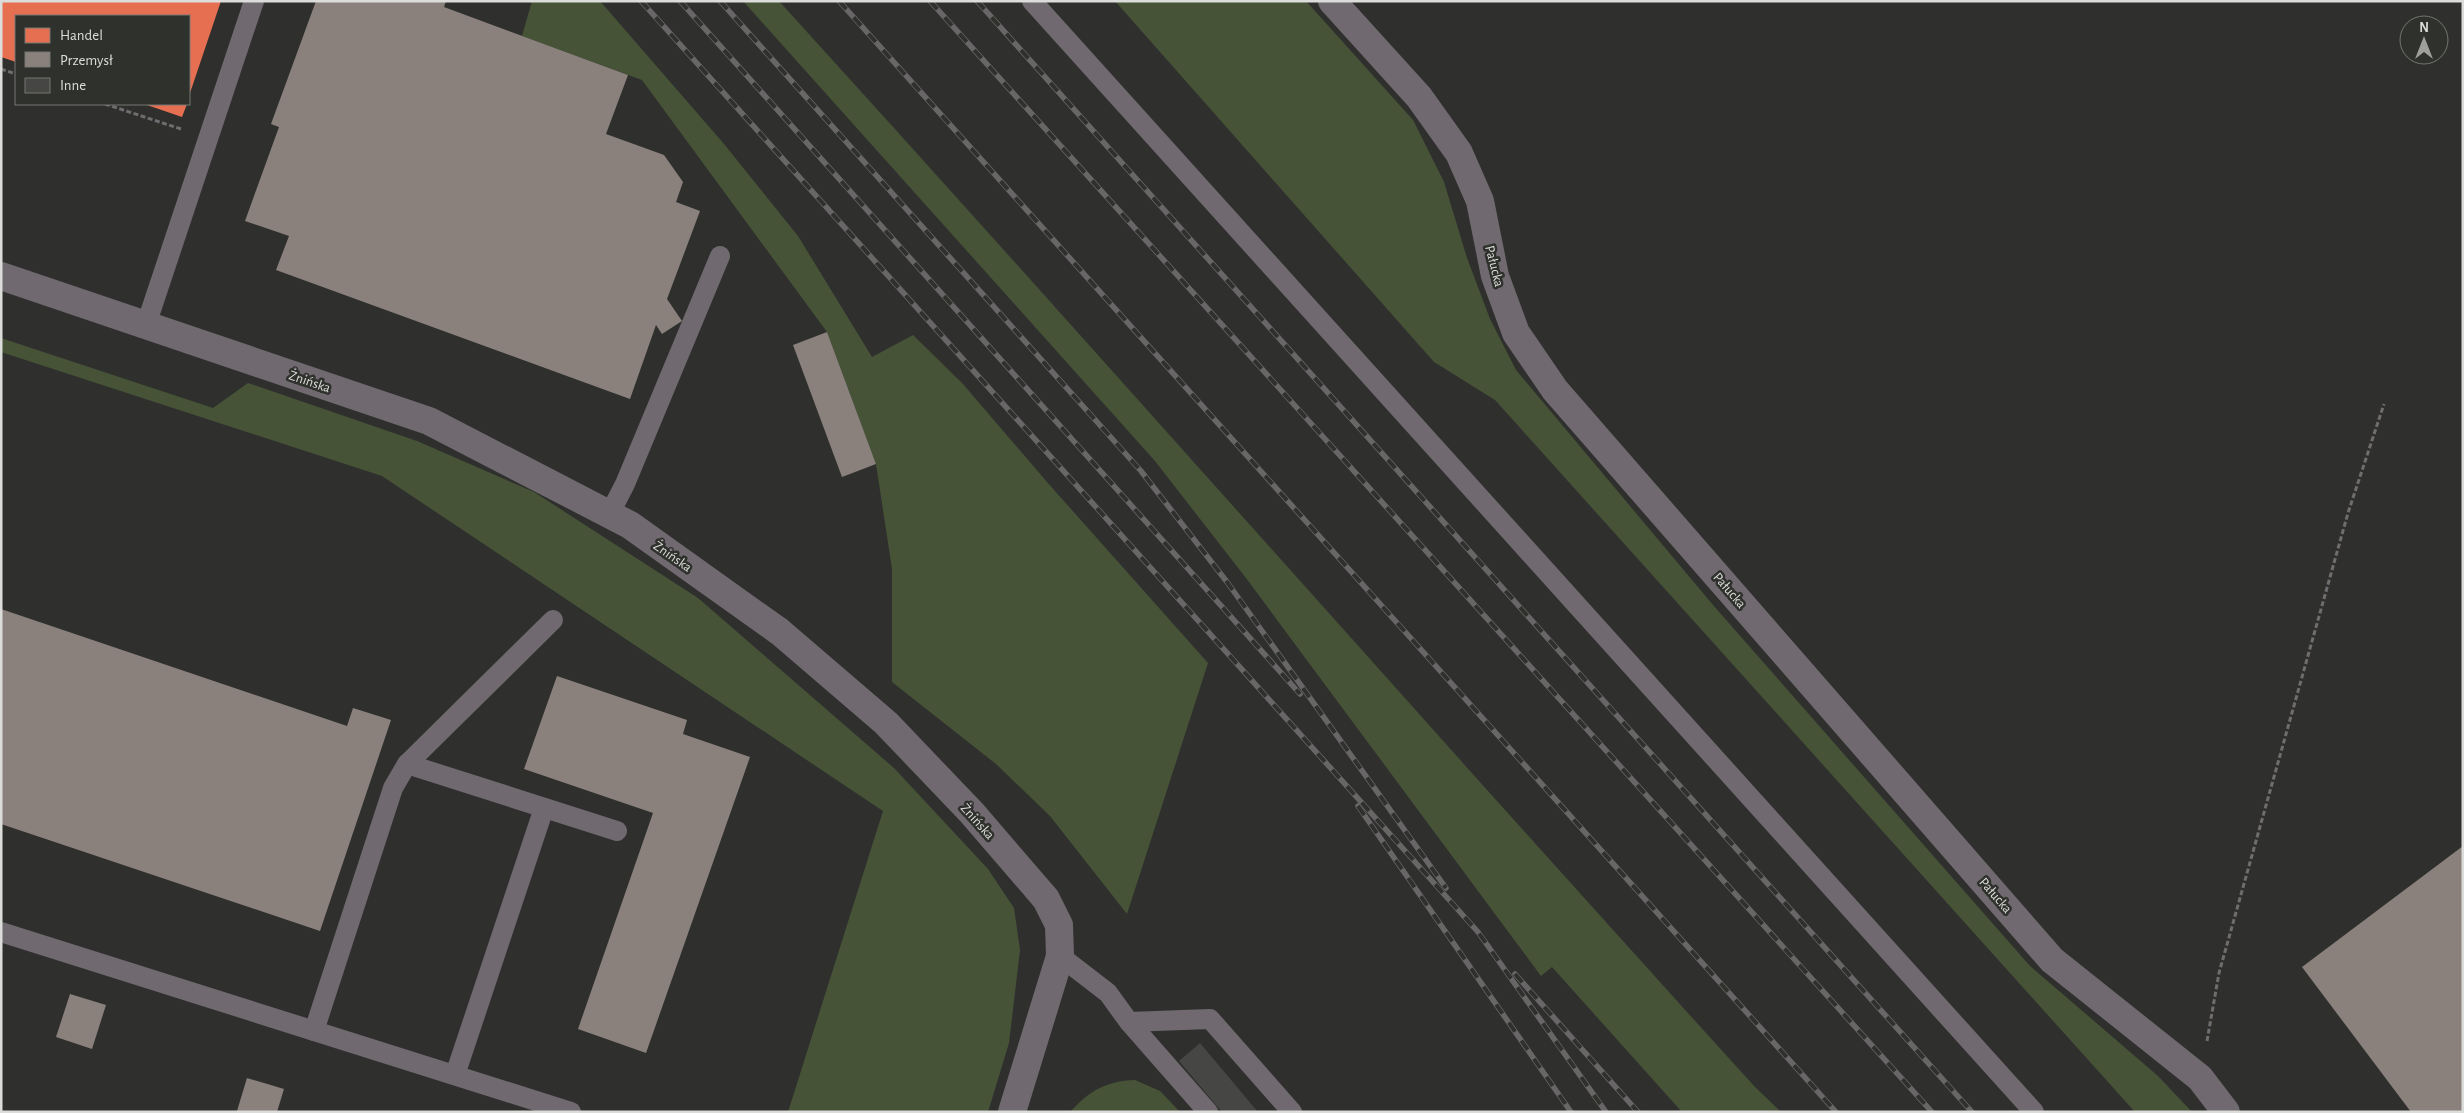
<svg xmlns="http://www.w3.org/2000/svg" width="2464" height="1113" font-family="'Alegreya Sans',sans-serif">
<rect width="100%" height="100%" fill="#2f302e"/>
<!-- grass -->
<g fill="#475337">
<path d="M532,1h68l124,143 74,92 74,121 41,-22 50,49 84,98 161,181 -81,251 -77,-98 -54,-52 -104,-82v-113l-16,-105 -49,-132 -185,-252 -120,-44z"/>
<path d="M743,1h36c327,360 649,726 976,1086l26,25h-99l-130,-145 -11,9 -295,-398 -91,-117z"/>
<path d="M1115,1h191l107,119 31,62 23,76 23,61 26,51 197,235 317,361 128,110 34,36h-57l-640,-712 -61,-38z"/>
<path d="M1,338l212,70 35,-25 169,58 117,51 164,106 196,170 94,101 26,39 6,42 -11,93 -21,69h-200l95,-301 -501,-335 -381,-124z"/>
<path d="M1135,1080l25,11 20,21h-110c19,-21 36,-31 65,-32z"/>
</g>
<!-- shops -->
<g fill="#e76f51">
<path d="M1,1h220l-32,95v-80h-173v46l-15,-5z"/>
<path d="M144,104h43l-5,13z"/>
</g>
<!-- industry -->
<g fill="#8a817c">
<path d="M316,1h130l-2,6 184,68 -22,59 58,21 19,27 -7,20 24,9 -33,88 15,22 -20,13 -6,-9 -26,74 -354,-129 13,-34 -44,-15 34,-94 -8,-3z"/>
<path d="M827,332l49,132 -34,13 -49,-132z"/>
<path d="M1,609l346,117 6,-18 38,12 -71,211 -319,-107z"/>
<path d="M557,676l130,44 -4,14 67,23 -104,296 -68,-24 75,-216 -129,-44z"/>
<path d="M2463,846v266h-52l-109,-145z"/>
<path d="M70,994l36,11 -14,44 -36,-12z"/>
<path d="M247,1078l37,11 -7,23 -40,-1z"/>
</g>
<!-- building -->
<path fill="#464745" d="M1200,1043l58,69h-36l-43,-51z"/>
<g fill="none" stroke-linecap="round" stroke-linejoin="round">
<!-- path -->
<g stroke="#706c6f" stroke-width="3" stroke-dasharray="5 2.5" stroke-linecap="butt">
<path d="M1,69l15,5"/>
<path d="M105,104l76,25"/>
<path d="M2207,1041l12,-68 129,-460 36,-109"/>
</g>
<!-- lane -->
<g stroke="#70696f" stroke-width="20">
<path d="M1032,1l1002,1111"/>
<path d="M146,325l108,-324"/>
<path d="M609,515l16,-31 95,-228"/>
<path d="M407,764l210,67"/>
<path d="M1,932l570,180"/>
<path d="M1060,956l48,37 21,29 79,90"/>
<path d="M1129,1022l81,-3 82,93"/>
<path d="M314,1031l79,-243 14,-24 146,-144"/>
<path d="M455,1075l89,-267"/>
</g>
<!-- street -->
<g stroke="#70696f" stroke-width="28">
<path d="M1332,1l87,96 40,56 21,48 15,75 21,57 39,57 497,570 148,118 26,34"/>
<path d="M1,276l428,145 201,104 150,107 106,91 86,90 74,86 13,26 1,31 -48,156"/>
</g>
<defs>
<g id="rail">
<path d="M641,1l837,931 128,180"/>
<path d="M680,1l620,693"/>
<path d="M720,1l421,470 86,111 219,306"/>
<path d="M839,1l997,1111"/>
<path d="M930,1l1002,1111"/>
<path d="M977,1l995,1111"/>
<path d="M1358,806l213,306"/>
<path d="M1515,974l123,138"/>
</g>
</defs>
<!-- rail casing -->
<use href="#rail" stroke="#696668" stroke-width="5.5"/>
<!-- rail -->
<use href="#rail" stroke="#2f312d" stroke-width="4" stroke-dasharray="11" stroke-linecap="butt"/>
</g>
<g text-anchor="middle" stroke-width="5" stroke-linejoin="round" paint-order="stroke">
<!-- street labels -->
<g font-size="14" fill="#dcdddb" stroke="#2f312d">
<text transform="translate(1495 266) rotate(76)" y="5">Pałucka</text>
<text transform="translate(310 381) rotate(19)" y="5">Żnińska</text>
<text transform="translate(673 556) rotate(35)" y="5">Żnińska</text>
<text transform="translate(1730 590) rotate(49)" y="5">Pałucka</text>
<text transform="translate(978 821) rotate(48)" y="5">Żnińska</text>
<text transform="translate(1996 895) rotate(49)" y="5">Pałucka</text>
</g>
</g>
<!-- border -->
<rect width="2464" height="1113" fill="none" stroke="#dcdddb" stroke-width="5"/>
<!-- legend -->
<rect x="15" y="15" width="175" height="90" fill="#2f312d" stroke="#747673"/>
<rect x="25" y="28" width="25" height="15" fill="#e76f51" stroke="#747673"/>
<text x="60" y="40" font-size="15" fill="#dcdddb">Handel</text>
<rect x="25" y="52" width="25" height="15" fill="#8a817c" stroke="#747673"/>
<text x="60" y="65" font-size="15" fill="#dcdddb">Przemysł</text>
<rect x="25" y="78" width="25" height="15" fill="#464745" stroke="#747673"/>
<text x="60" y="90" font-size="15" fill="#dcdddb">Inne</text>
<!-- north arrow -->
<g transform="translate(2424 40)"><circle r="24" fill="#2f312d" stroke="#747673"/>
<path d="M0-4L9 19L0 12L-9 19Z" fill="#9fa09e"/>
<text y="-8" font-size="14" font-weight="bold" text-anchor="middle" fill="#dcdddb">N</text>
</g>
</svg>
